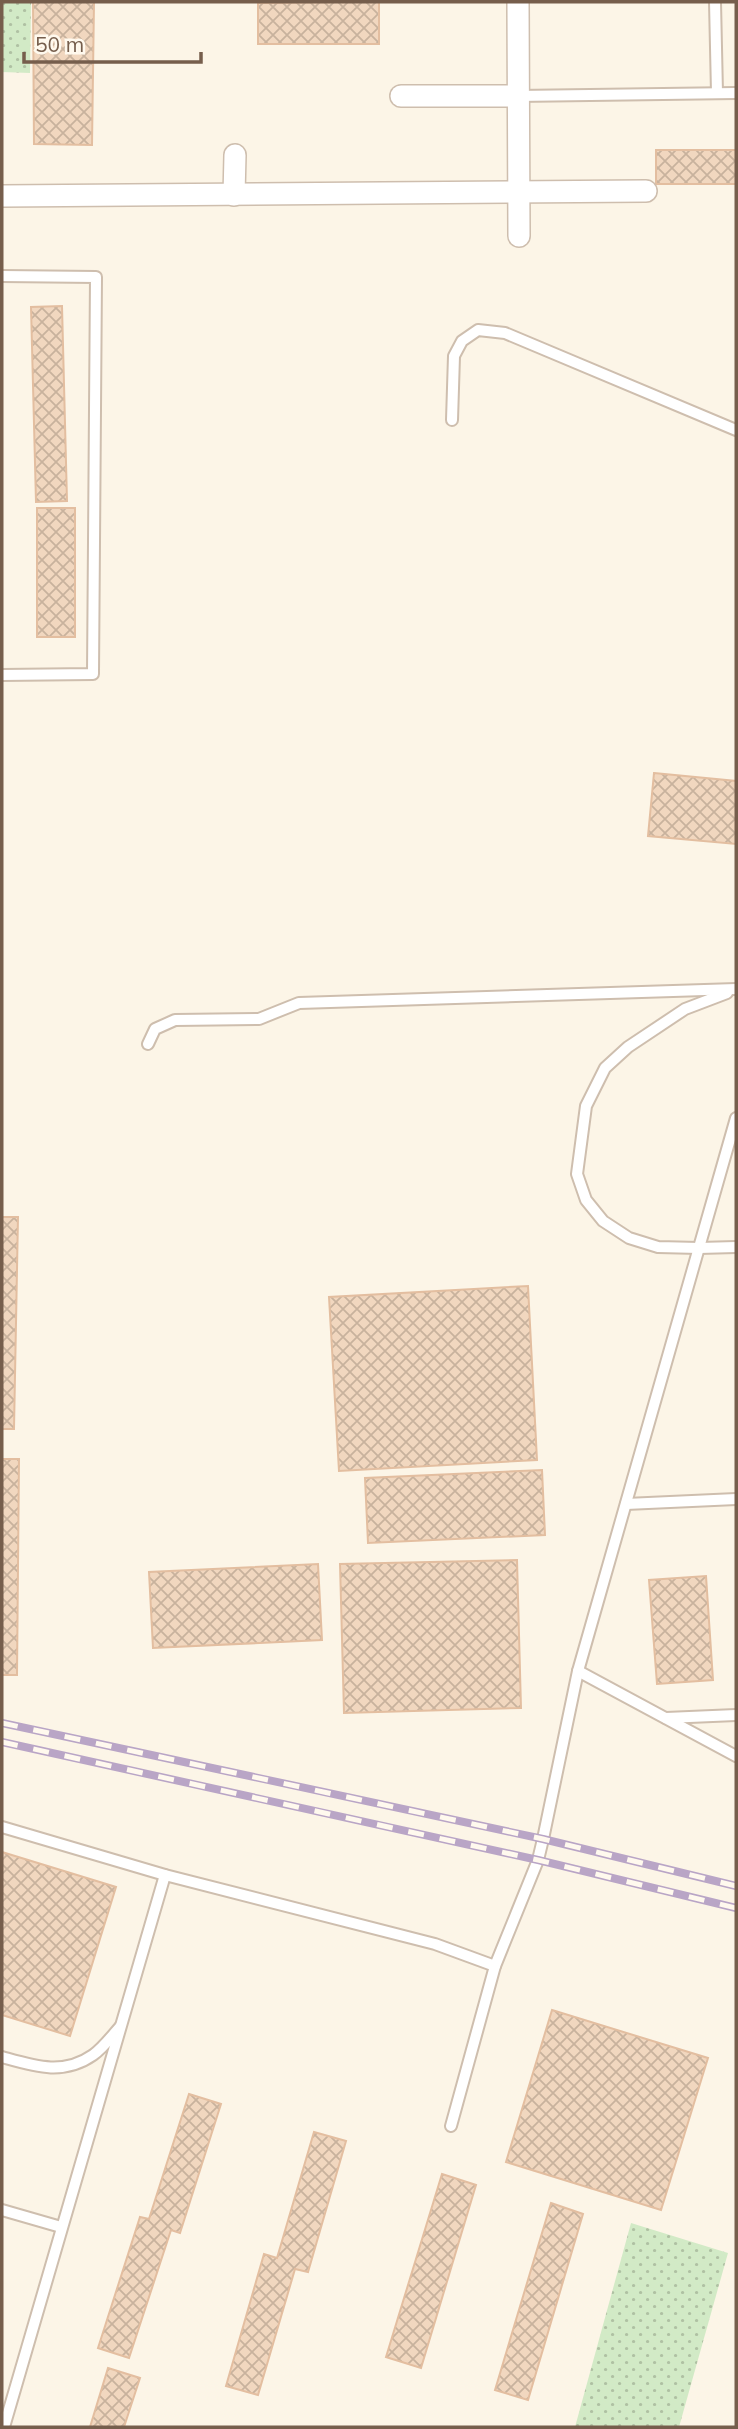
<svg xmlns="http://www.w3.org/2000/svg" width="738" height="2429" font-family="Mulish,sans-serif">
<defs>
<pattern id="park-dots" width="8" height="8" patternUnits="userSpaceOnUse" patternTransform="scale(1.75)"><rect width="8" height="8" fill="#d2eac6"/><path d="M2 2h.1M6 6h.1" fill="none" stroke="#afc1a3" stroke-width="1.8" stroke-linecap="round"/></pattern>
<pattern id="building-cross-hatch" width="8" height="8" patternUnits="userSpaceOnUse" patternTransform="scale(1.75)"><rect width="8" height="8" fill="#f1d7bf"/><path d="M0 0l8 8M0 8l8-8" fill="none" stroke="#c8b29d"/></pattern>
</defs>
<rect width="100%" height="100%" fill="#fcf5e7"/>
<!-- park -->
<g fill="url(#park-dots)">
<path d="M2,2h29l-1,71 -28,-1z"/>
<path d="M631,2223l97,30 -49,174h-104z"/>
</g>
<!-- building -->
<g fill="url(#building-cross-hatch)" stroke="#e3bea0" stroke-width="2">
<path d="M33,2h61l-2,143 -58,-1z"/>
<path d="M338,2h41v42h-121v-41z"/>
<rect x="656" y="150" width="80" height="34"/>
<path d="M62,306l5,195 -31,1 -5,-195z"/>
<rect x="37" y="508" width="38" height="129"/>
<path d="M654,773l82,8v63l-88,-8z"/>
<path d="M2,1217h16l-4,212h-12z"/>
<path d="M528,1286l9,174 -198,11 -10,-174z"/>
<path d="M2,1459h17l-2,216h-15z"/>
<path d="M542,1470l3,65 -177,8 -3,-65z"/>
<path d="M517,1560l4,148 -177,5 -4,-149z"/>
<path d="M318,1564l4,76 -169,8 -4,-76z"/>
<path d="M706,1576l7,104 -56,4 -8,-104z"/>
<path d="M2,1852l114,35 -46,149 -68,-21z"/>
<path d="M552,2010l156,48 -47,152 -155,-48z"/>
<path d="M189,2094l32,10 -41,129 -9,-3 -42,128 -31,-10 42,-131 9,2z"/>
<path d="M314,2132l32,9 -38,131 -13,-3 -37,126 -32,-9 38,-132 13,4z"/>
<path d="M442,2174l34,11 -55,183 -35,-11z"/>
<path d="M551,2203l32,11 -55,186 -33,-10z"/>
<path d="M108,2368l32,10 -16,49h-34z"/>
</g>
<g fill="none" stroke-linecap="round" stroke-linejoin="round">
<defs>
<g id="service">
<path d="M715,2l2,91"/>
<path d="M517,96l219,-3"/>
<path d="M2,276l94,1 -3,397 -91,1"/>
<path d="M452,420l2,-64 8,-15 16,-11 27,3 231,97"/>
<path d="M727,993l-42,16 -57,38 -23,21 -19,38 -9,68 9,26 17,21 26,17 29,9 41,1 37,-1"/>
<path d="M148,1044l7,-15 20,-9 84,-1 40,-16 437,-14"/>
<path d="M626,1504l110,-5"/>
<path d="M578,1671l158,85"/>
<path d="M666,1718l70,-3"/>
<path d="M2,1827l163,48 270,69 60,22"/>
<path d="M2,2057c32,9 61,19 91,-2 10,-7 19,-19 27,-28"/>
<path d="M451,2126l44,-160 43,-106 5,-21 35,-168 158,-553"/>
<path d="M2,2210l59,17"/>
<path d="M4,2427l161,-552"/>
</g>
<g id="minor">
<path d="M518,2l1,234"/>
<path d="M401,96h116"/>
<path d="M234,195l1,-40"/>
<path d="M2,196l644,-5"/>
</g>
</defs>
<!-- service casing -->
<use href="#service" stroke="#cebeae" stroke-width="14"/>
<!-- minor casing -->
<use href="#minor" stroke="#cebeae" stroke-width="24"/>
<!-- service -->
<use href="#service" stroke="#fff" stroke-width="10"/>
<!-- minor -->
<use href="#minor" stroke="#fff" stroke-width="21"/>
<defs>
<g id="rail">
<path d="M2,1723l541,116 193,47"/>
<path d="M2,1742l536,118 198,48"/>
</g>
</defs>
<!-- rail casing -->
<use href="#rail" stroke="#b9a5c6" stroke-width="8"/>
<!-- rail -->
<use href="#rail" stroke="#fff9ee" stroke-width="5" stroke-dasharray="16" stroke-linecap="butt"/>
</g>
<!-- border -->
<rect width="738" height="2429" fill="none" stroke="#765e4c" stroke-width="7"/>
<!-- scale -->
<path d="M24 52v10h177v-10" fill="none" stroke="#765e4c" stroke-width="3.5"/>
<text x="35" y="52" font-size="21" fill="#765e4c" stroke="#fff9ee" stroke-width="5" paint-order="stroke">50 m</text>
</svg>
